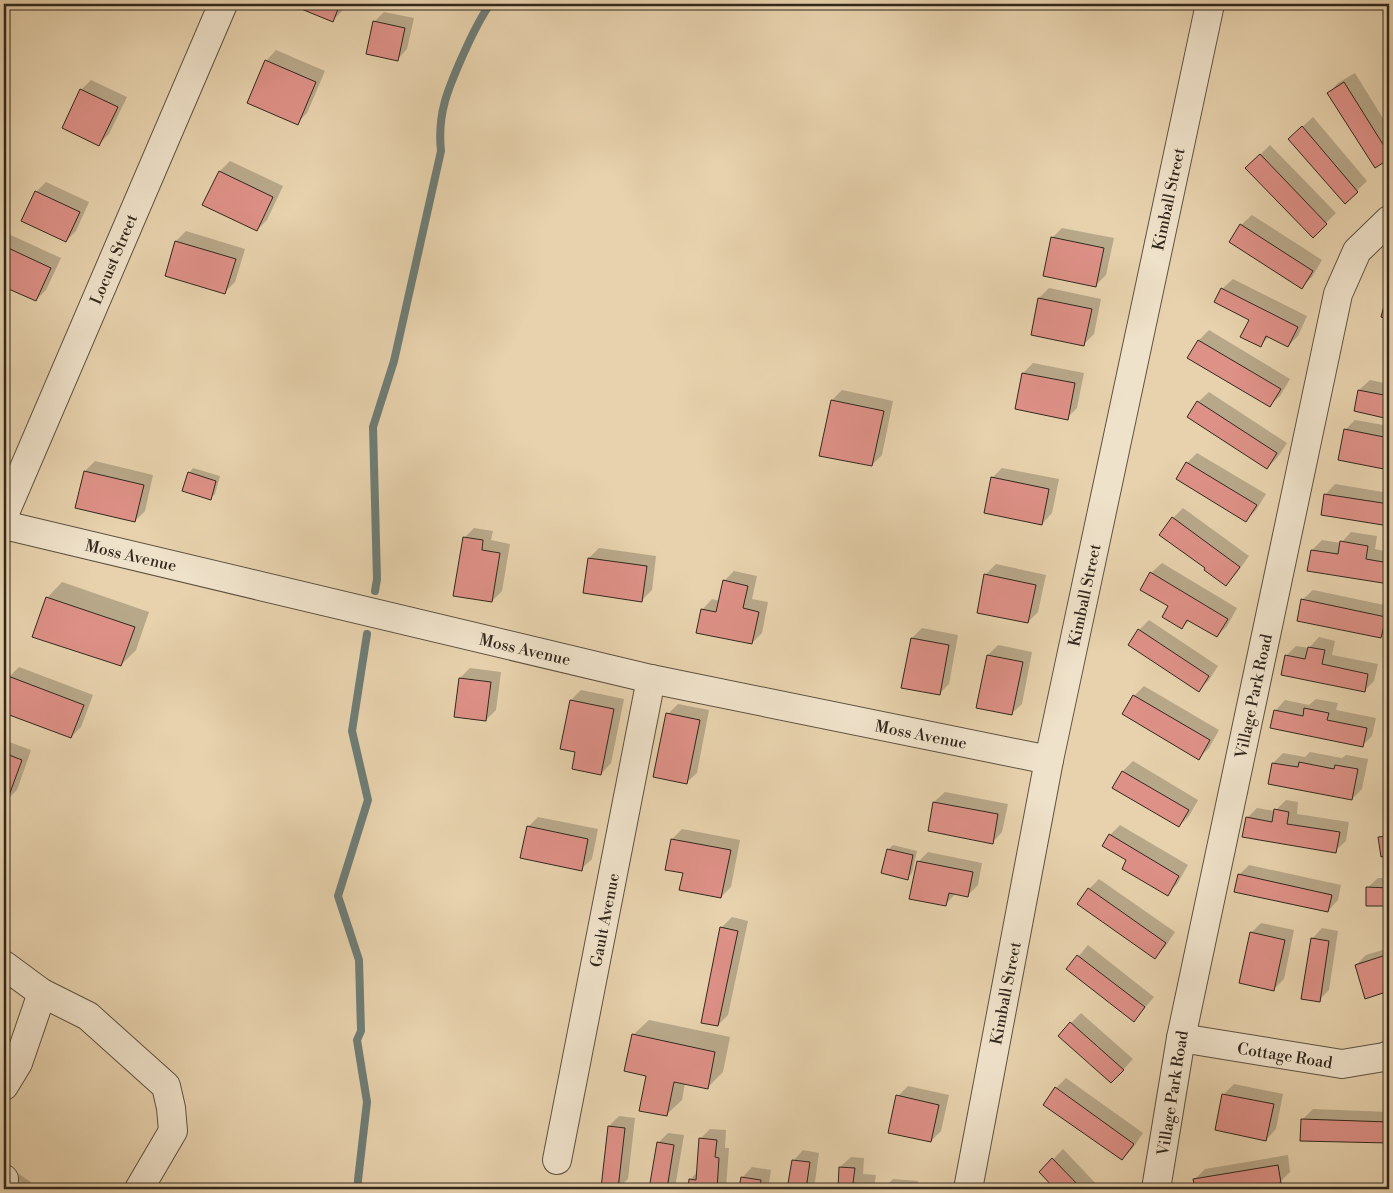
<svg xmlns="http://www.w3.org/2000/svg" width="1393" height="1193" font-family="'Libre Bodoni',serif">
<rect width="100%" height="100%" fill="#e7d2ad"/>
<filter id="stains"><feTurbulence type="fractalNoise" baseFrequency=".004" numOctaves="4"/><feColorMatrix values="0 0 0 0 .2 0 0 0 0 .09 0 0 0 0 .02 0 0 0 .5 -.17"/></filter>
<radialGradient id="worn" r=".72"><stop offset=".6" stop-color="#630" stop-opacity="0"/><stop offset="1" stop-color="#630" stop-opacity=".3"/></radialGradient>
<!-- shadow -->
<g fill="#0003">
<path d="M292,4h53l-2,6 -10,10z"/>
<path d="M384,12l30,6 -7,31 -10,11 -23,-38z"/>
<path d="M276,50l49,21 -18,42 -10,10 -31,-62z"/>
<path d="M1355,73l34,55v29l-14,10 -47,-73 10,-11z"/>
<path d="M91,80l36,17 -18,37 -10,10 -18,-54z"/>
<path d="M1313,117l54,64 -22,21 -45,-73z"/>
<path d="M1270,145l66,68 -23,23 -66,-68z"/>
<path d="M230,161l53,25 -16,34 -10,10 -53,-25 16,-34z"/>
<path d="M46,182l43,20 -13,29 -10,10 -30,-49z"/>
<path d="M1252,215l70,45 -10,17 -10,10 -71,-46 10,-16z"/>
<path d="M1062,228l52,10 -8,37 -10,10 -44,-47z"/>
<path d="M186,231l59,18 -10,33 -10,10 -59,-17 10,-34z"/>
<path d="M4,232l57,26 -15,32 -10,10 -32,-15z"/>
<path d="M1233,279l74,37 -9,20 -10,10 -18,-10 -10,9 -10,-26 -28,-30z"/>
<path d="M1049,288l52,11 -7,35 -10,10 -45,-46z"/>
<path d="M1209,330l81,49 -10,17 -11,10 -80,-49 10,-17z"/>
<path d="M1033,363l51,10 -7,35 -10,10 -51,-10 7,-35z"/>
<path d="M1370,380l19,4v33l-33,-7 3,-20z"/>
<path d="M842,390l51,11 -11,54 -10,10 -51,-10 11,-55z"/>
<path d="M1209,392l78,51 -10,15 -10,10 -78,-51 9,-15z"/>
<path d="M1355,420l34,6v42l-49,-9 5,-29z"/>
<path d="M1197,453l69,41 -10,16 -10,10 -59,-57z"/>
<path d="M95,461l58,14 -8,36 -10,10 -50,-50z"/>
<path d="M193,468l27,8 -5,18 -4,4 -22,-25z"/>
<path d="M1002,468l57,11 -7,34 -10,11 -50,-46z"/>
<path d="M1335,484l54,9v32l-67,-11 3,-19z"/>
<path d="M1183,508l66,48 -13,18 -10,10 -53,-66z"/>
<path d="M474,528l19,3 -2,9 19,4 -8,47 -10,10 -28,-63z"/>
<path d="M1351,532l26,4 -2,13 14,3v31l-80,-13 3,-20 10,-10 19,3z"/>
<path d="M599,548l57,8 -4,34 -10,10 -53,-42z"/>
<path d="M1162,563l75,45 -10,18 -10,10 -27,-16 -8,8 -12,-22 -28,-17 9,-16z"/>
<path d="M996,564l50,11 -8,37 -10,10 -43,-47z"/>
<path d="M734,571l23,5 -5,23 16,3 -6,31 -10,10 -50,-33 10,-11 8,2 4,-20z"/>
<path d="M62,582l87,30 -13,38 -15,15 -74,-67z"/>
<path d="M1313,590l76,16v22l-8,9 -79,-37z"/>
<path d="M1149,620l69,46 -9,14 -10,10 -60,-60z"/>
<path d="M922,628l36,7 -9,49 -10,10 -27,-56z"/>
<path d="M1319,637l16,4 -3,14 46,9 -4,17 -10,10 -78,-35 10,-10 13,2z"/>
<path d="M998,645l34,7 -10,52 -11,10 -33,-7 10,-52z"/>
<path d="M19,667l74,28 -12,32 -10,10 -67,-25v-22l5,-13z"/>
<path d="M470,668l31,4 -5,38 -10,10 -26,-42z"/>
<path d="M1144,686l75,44 -10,18 -10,10 -65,-62z"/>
<path d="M581,690l43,9 -13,64 -10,11 -24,-23 -6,-51z"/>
<path d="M1316,699l22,4 -2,7 40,8 -4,18 -10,10 -87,-35 10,-11 24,5z"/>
<path d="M678,704l31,6 -12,63 -11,10 -18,-69z"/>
<path d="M4,740l27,10 -14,40 -10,10 -3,-1z"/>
<path d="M1310,752l32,6 4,-3 22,4 -6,30 -10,10 -83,-16 4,-20 10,-10 22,4z"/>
<path d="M1133,761l65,39 -9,16 -10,10 -65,-38 9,-17z"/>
<path d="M945,792l63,12 -6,28 -10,11 -58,-41z"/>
<path d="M1286,800l12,2 -1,12 52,8 -3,19 -11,10 -88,-33 10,-10 18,3z"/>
<path d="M538,817l60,12 -6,30 -11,10 -53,-42z"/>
<path d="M1120,825l68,40 -11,19 -10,10 -39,-34 -18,-25z"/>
<path d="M1389,828v26l-7,1 -2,-17z"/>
<path d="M682,829l58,11 -9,47 -10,10 -37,-25 -18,-3 6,-30z"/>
<path d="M893,845l24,6 -5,22 -5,5 -19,-28z"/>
<path d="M928,852l54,11 -4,22 -10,10 -12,-2 -11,12 -27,-43z"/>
<path d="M1249,865l92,20 -3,15 -10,11 -89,-36z"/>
<path d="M1378,878h11v27l-22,-1v-16z"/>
<path d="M1099,879l76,53 -10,15 -11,10 -75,-53 10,-15z"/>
<path d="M732,917l16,4 -20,94 -10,10 3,-97z"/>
<path d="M1261,923l33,7 -10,49 -10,10 -23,-56z"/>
<path d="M1322,928l16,3 -9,59 -10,10 -7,-61z"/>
<path d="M1088,945l66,52 -20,23 -66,-51z"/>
<path d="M1389,948v42l-23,7 -10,-32 10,-10z"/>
<path d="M1081,1013l52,46 -12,13 -50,-49z"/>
<path d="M649,1020l81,17 -7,35 -16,16 -22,-5 -3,17 -16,15 -19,-40 -14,-40z"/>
<path d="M1066,1078l77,55 -11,16 -10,10 -66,-71z"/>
<path d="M1234,1084l49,10 -7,35 -10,11 -42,-46z"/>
<path d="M908,1086l41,9 -8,36 -10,10 -33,-45z"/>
<path d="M1313,1109l76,3v30l-88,-2 1,-20z"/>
<path d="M619,1116l16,2 -7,61 -11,10 -8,-63z"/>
<path d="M710,1129l16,1 -1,18h4l-3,41h-37l1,-9 8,-9 2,-32z"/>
<path d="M668,1133l16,2 -9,53 -24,1 7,-46z"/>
<path d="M1063,1149l38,40h-44l-16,-17z"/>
<path d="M803,1150l16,3 -5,36h-32l7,-5 4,-23z"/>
<path d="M1288,1155l2,17 -10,10 -44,7h-40l-1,-10 10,-10z"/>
<path d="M851,1157l13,1 -1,16 13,1 -2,14h-35l1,-22z"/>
<path d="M752,1167l19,3 -3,19h-27l1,-11z"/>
<path d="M16,1172l25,17h-37l7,-12z"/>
<path d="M893,1179l25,2 -1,8h-34z"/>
</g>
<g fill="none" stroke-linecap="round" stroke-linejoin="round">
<!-- stream -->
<g stroke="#6f7d76" stroke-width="8">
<path d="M375,591l2,-12 -4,-152 21,-66 47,-210c-4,-38 7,-62 22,-96 8,-18 16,-35 27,-51"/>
<path d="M358,1189v-9l9,-78 -10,-62 4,-9 -2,-71 -21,-64 30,-96 -16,-69 15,-97"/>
</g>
</g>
<!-- building -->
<g fill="#de9187" stroke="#31281d">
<path d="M289,4h51l-7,18z"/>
<path d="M1385,4h4v8l-5,-1z"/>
<path d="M373,21l32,7 -7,33 -32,-7z"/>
<path d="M265,60l51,22 -18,43 -51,-22z"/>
<path d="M1344,82l45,72v5l-14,9 -48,-75z"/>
<path d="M80,89l38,18 -19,39 -37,-18z"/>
<path d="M1302,126l56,66 -13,12 -57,-65z"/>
<path d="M1260,154l67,70 -14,14 -68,-70z"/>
<path d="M219,171l54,26 -16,34 -55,-26z"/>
<path d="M35,191l45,21 -14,30 -45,-21z"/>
<path d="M1240,224l73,47 -11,18 -73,-47z"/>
<path d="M1051,237l53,11 -8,39 -53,-11z"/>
<path d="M175,241l61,18 -11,35 -60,-18z"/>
<path d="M4,246l47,22 -15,33 -32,-14z"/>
<path d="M1389,286v34l-8,-3z"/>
<path d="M1221,288l77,39 -10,20 -22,-11 -5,11 -21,-10 9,-17 -35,-18z"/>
<path d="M1038,298l54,11 -8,37 -53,-11z"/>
<path d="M1198,340l83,49 -11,18 -83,-49z"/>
<path d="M1022,373l53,10 -7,37 -53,-11z"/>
<path d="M1358,390l31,6v23l-35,-8z"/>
<path d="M831,400l53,11 -12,55 -53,-10z"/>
<path d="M1197,401l80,52 -10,16 -80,-52z"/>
<path d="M1344,429l45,9v32l-51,-10z"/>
<path d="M1186,462l71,43 -11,17 -70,-43z"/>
<path d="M84,471l60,14 -9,37 -60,-14z"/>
<path d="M188,472l28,9 -5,19 -29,-9z"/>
<path d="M991,477l58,12 -7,36 -58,-12z"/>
<path d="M1324,494l65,10v22l-68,-11z"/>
<path d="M1172,517l68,50 -14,19 -22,-16 1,-2 -46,-33z"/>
<path d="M463,537l20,3 -1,10 18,3 -8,49 -39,-6z"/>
<path d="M1340,541l28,5 -2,13 23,4v21l-82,-13 4,-21 27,4z"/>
<path d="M588,558l59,8 -5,36 -59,-9z"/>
<path d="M1150,572l78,47 -11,18 -30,-17 -5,9 -20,-12 6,-11 -28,-16z"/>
<path d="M984,574l52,11 -8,38 -51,-10z"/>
<path d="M723,580l25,6 -5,22 16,4 -7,32 -56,-11 5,-24 15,3z"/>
<path d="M46,597l89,30 -14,39 -89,-29z"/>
<path d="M1301,599l85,18 -5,21 -84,-17z"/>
<path d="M1138,629l71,47 -10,16 -71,-47z"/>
<path d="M911,638l38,7 -9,50 -39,-7z"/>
<path d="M1308,647l17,3 -3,14 46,10 -3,18 -84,-17 4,-20 20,4z"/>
<path d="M987,655l36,7 -11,53 -36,-7z"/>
<path d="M8,676l76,29 -13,33 -67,-25v-27z"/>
<path d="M459,678l32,4 -5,39 -32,-4z"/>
<path d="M1133,695l77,45 -11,20 -77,-46z"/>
<path d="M570,700l44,9 -13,66 -29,-6 3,-17 -15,-3z"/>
<path d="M1304,708l25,5 -2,7 40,8 -4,19 -93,-19 4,-18 29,6z"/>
<path d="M666,713l34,7 -13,64 -34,-7z"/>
<path d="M4,753l18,7 -15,41 -3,-1z"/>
<path d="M1299,762l35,7 1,-4 23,4 -6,31 -84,-16 4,-21 26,4z"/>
<path d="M1122,771l67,39 -10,17 -67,-39z"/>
<path d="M933,802l65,12 -5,30 -65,-13z"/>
<path d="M1274,809l15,3 -2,12 53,8 -4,21 -94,-16 4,-20 26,5z"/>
<path d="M527,826l61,13 -6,32 -62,-13z"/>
<path d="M1109,834l70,42 -11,20 -46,-27 4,-9 -24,-14z"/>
<path d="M1389,836v19l-8,2 -3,-20z"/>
<path d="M671,839l60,11 -10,48 -42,-8 4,-17 -18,-3z"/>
<path d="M887,849l26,6 -5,25 -27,-7z"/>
<path d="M917,861l56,11 -5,25 -19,-4 -3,13 -37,-7z"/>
<path d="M1238,874l94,21 -4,17 -94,-20z"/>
<path d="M1366,887l23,1v18h-23z"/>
<path d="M1088,888l78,55 -11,16 -78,-55z"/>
<path d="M720,927l18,4 -20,95 -17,-3z"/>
<path d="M1250,932l35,8 -11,51 -35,-8z"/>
<path d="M1311,938l18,3 -9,61 -19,-3z"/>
<path d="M1389,954v37l-24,8 -10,-34z"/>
<path d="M1077,955l68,52 -11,15 -68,-53z"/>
<path d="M1070,1022l54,48 -13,13 -53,-47z"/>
<path d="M632,1034l83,18 -7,37 -34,-7 -7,34 -28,-5 7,-35 -22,-5z"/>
<path d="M1055,1087l79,57 -12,16 -79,-55z"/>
<path d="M1222,1094l52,10 -8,37 -51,-11z"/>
<path d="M896,1095l43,10 -8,37 -43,-9z"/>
<path d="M1301,1119l88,3v21l-89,-2z"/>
<path d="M608,1126l17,2 -7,61 -17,-1z"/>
<path d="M699,1138l18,2 -2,17 4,1 -2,31h-29l1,-10 7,1z"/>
<path d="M657,1142l17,3 -7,44h-18z"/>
<path d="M1052,1158l30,31h-27l-16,-17z"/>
<path d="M792,1160l18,2 -4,27h-19z"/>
<path d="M1278,1165l3,18 -38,6h-48l-2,-10z"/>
<path d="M839,1167l16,1 -2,15 13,2v4h-28z"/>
<path d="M741,1177l20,3 -1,9h-21z"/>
</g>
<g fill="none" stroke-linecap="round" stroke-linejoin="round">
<defs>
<g id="minor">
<path d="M4,515l219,-511"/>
<path d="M4,525l647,154 398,81"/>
<path d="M4,965l38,28 46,23 78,70 5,22 2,23 -34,58"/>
<path d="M1181,1038l161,26 42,-7 5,-2"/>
<path d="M4,1086l14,-23 24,-70"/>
<path d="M557,1160l94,-481"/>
<path d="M4,1179v1"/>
<path d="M968,1189l81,-429 161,-756"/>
<path d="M1156,1189l25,-151 157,-744 19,-43 32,-31"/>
</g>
</defs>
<!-- minor casing -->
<use href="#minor" stroke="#5e5241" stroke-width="30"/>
<!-- minor -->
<use href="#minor" stroke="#efe2ca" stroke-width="28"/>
</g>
<g text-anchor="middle" stroke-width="4" stroke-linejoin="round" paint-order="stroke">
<!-- street labels -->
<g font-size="16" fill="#31281d" stroke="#efe2ca">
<text transform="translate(1168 199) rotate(-78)" y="6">Kimball Street</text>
<text transform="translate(113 259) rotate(-67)" y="6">Locust Street</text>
<text transform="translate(131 555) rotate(13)" y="6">Moss Avenue</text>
<text transform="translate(1084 595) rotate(-78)" y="6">Kimball Street</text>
<text transform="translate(525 649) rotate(13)" y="6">Moss Avenue</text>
<text transform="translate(1253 696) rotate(-78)" y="6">Village Park Road</text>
<text transform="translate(921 734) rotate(11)" y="6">Moss Avenue</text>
<text transform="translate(604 920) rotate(-79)" y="6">Gault Avenue</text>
<text transform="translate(1005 993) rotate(-79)" y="6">Kimball Street</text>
<text transform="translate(1285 1055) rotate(9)" y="6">Cottage Road</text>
<text transform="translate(1172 1093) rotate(-81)" y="6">Village Park Road</text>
</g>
</g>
<!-- margin -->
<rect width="1393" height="1193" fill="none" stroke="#e7d2ad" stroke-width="20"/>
<rect x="5" y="5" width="1383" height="1183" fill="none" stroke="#31281d" stroke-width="2.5"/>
<rect x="10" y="10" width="1373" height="1173" fill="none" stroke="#31281d"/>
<rect width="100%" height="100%" filter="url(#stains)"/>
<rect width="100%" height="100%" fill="url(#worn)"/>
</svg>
